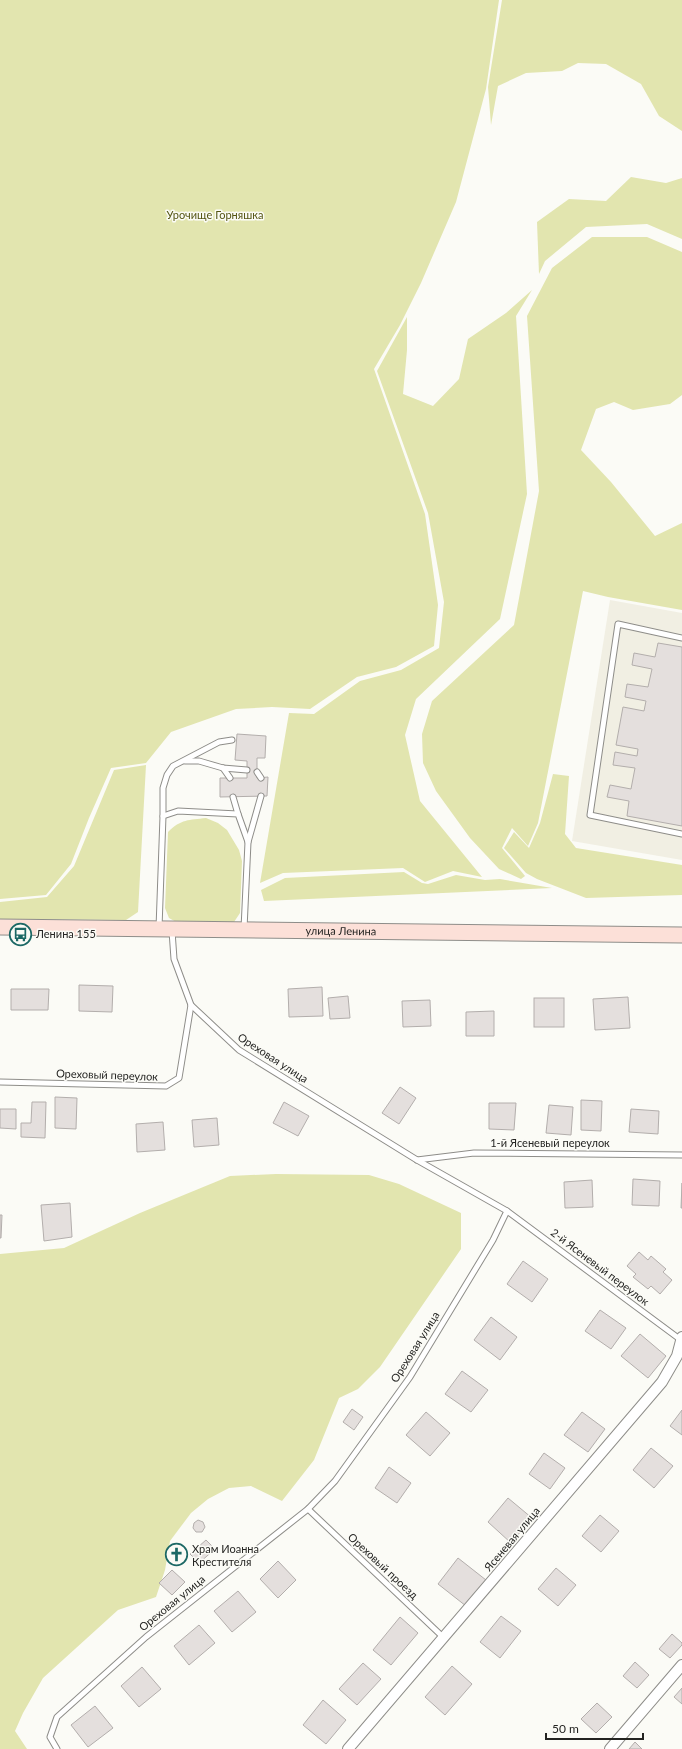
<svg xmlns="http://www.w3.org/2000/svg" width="682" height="1749" font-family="Lato,sans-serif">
<rect width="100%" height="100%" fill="#fbfbf6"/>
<!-- built -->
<path fill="#f1efe3" d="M610,600l72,13v247l-110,-19z"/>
<!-- green -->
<g fill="#e2e5af">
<path d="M0,0h499l-13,89 -30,113 -35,81 -21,42 -26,44 51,145 13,91 -4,41 -38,21 -39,10 -47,32 -38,-2 -36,2 -65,23 -25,31 -35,5 -22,50 -18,46 -25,31 -46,4z"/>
<path d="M502,0h180v131l-23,-15 -18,-32 -35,-20 -28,-1 -16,8 -36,2 -28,13 -7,39 -3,-38z"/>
<path d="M631,177l35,6 16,-5v61l-35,-15 -61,3 -41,34 -6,13 -2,-52 32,-23 37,2z"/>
<path d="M592,237h55l35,15v143l-12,9 -37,6 -19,-8 -18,7 -15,41 30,32 44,54 27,-13v87l-74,-13 -25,-6 -45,232 -10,23 -16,-18 -10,20 23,28 -4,3 -22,-10 -29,-31 -34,-47 -13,-28 -1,-29 10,-33 82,-76 25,-134 -12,-175 25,-48z"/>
<path d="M532,290l-16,26 11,178 -27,125 -84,80 -11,36 15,66 62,76 -29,-6 -28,11 -22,-14 -120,5 -23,10 29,-170 25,1 46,-33 41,-11 38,-22 5,-46 -16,-89 -51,-142 30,-54v33l-4,44 30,12 26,-27 9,-40 38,-26z"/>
<path d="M146,765l-8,147 -12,8 -126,-1v-17l47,-5 27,-31 40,-96z"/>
<path d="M553,774l16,2 -4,58 11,14 106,17v30l-96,3 -49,-19 -11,-6 -22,-25 10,-16 15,16 11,-25z"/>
<path d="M206,818l12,5 9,7 12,20 3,11 -2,52 -6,9 -56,1 -9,-5 -4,-10 3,-76c13,-13 21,-12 38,-14z"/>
<path d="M404,872l18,11 6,1 28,-9 29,5 15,-1 52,9 -288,13 -3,-11 24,-12z"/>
<path d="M276,1174l93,1 30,9 62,29v36l-81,118 -22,22 -19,9 -25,62 -32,41 -31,-15 -22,2 -21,11 -17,14 -21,28 -5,29 -9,27 -38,13 -75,68 -20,35 -8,18 12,18h-27v-495l64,-6 76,-35 90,-37z"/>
</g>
<!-- building -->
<g fill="#e4dfdd" stroke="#b3aeac">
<path d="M658,643l24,4v179l-55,-10 2,-15 -22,-4 3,-12 21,4 4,-21 -22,-3 2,-13 22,4 1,-7 -22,-4 7,-38 21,4 2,-10 -21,-4 2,-13 21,3 4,-18 -20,-4 2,-12 21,4z"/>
<path d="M237,734l29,2 -1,22h-8v20l11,-1 -1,19 -47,1v-19h27v-17l-12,-1z"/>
<path d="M79,985l34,1 -1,26 -33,-1z"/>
<path d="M322,987l1,29 -34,1 -1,-28z"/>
<path d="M11,989h38l-1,21h-37z"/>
<path d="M348,996l2,22 -20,1 -2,-21z"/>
<path d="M628,997l2,31 -35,2 -2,-31z"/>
<rect x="534" y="998" width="30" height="29"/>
<path d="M430,1000l1,26 -28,1 -1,-26z"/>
<path d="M494,1011v25h-28v-24z"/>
<path d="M400,1087l16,11 -17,26 -17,-11z"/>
<path d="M55,1097l22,1 -1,31 -21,-1z"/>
<path d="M581,1100l21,1 -1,30 -20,-1z"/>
<path d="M32,1102h14l-1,36 -24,-1v-14h10z"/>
<path d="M284,1102l25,14 -11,20 -25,-13z"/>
<path d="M489,1103h27l-2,27 -25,-1z"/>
<path d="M549,1105l24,2 -2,28 -25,-2z"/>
<path d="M0,1109h16v20l-16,-1z"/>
<path d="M631,1109l28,2 -1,23 -29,-2z"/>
<path d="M217,1118l2,27 -25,2 -2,-27z"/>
<path d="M163,1122l2,28 -28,2 -1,-28z"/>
<path d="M633,1179l27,2 -1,25 -27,-1z"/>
<path d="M592,1180l1,27 -28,1 -1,-26z"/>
<path d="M682,1183v25h-1z"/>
<path d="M70,1203l2,34 -28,4 -3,-36z"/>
<path d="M0,1215h2l-1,23h-1z"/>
<path d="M639,1252l9,8 3,-4 15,13 -3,3 9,8 -12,14 -9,-8 -3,3 -15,-12 3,-3 -9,-8z"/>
<path d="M523,1261l25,18 -16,23 -25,-18z"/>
<path d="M600,1310l26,18 -15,21 -26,-18z"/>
<path d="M491,1317l26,20 -17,23 -26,-20z"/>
<path d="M640,1334l26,22 -18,22 -27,-22z"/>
<path d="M462,1371l26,19 -17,22 -26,-18z"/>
<path d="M352,1409l11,8 -9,13 -11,-8z"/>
<path d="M682,1410v25l-12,-9z"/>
<path d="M426,1412l24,21 -20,23 -24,-21z"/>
<path d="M582,1412l23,17 -17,23 -24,-17z"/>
<path d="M651,1448l22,18 -19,22 -21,-18z"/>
<path d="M544,1453l21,15 -15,21 -21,-15z"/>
<path d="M389,1467l22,16 -14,20 -22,-15z"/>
<path d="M508,1498l24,20 -21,25 -23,-21z"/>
<path d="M600,1515l19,16 -18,21 -19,-16z"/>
<path d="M198,1520l5,2 2,5 -3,5h-6l-3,-4 1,-5z"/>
<path d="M206,1540l9,9 -16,14 -9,-9z"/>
<circle cx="177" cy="1555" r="9"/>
<path d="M458,1558l28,22 -20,26 -28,-22z"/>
<path d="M278,1561l18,19 -18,18 -18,-19z"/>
<path d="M556,1568l20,17 -18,21 -20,-17z"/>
<path d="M172,1570l13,12 -13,13 -13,-12z"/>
<path d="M238,1591l18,21 -24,20 -18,-21z"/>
<path d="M501,1616l20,15 -21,27 -20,-16z"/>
<path d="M400,1617l18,16 -27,32 -18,-15z"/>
<path d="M199,1625l16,18 -26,22 -15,-19z"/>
<path d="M672,1634l10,9v2l-12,13 -11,-9z"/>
<path d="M635,1662l14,13 -12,13 -14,-12z"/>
<path d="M363,1663l18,16 -24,26 -18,-16z"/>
<path d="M452,1666l20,18 -27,31 -20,-18z"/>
<path d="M142,1667l19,22 -22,18 -18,-21z"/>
<path d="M682,1688v16l-8,-7z"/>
<path d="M323,1700l23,20 -20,24 -23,-19z"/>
<path d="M597,1703l15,14 -16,16 -15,-14z"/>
<path d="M95,1706l18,22 -25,19 -17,-22z"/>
<path d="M635,1742l7,7h-13z"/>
</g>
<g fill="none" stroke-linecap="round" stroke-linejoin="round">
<defs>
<g id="lane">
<path d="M682,638l-64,-14 -28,191 92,19"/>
<path d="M185,761h14l24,7 24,2"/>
<path d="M223,768l7,10"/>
<path d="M257,772l4,6"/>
<path d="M233,797l5,17"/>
<path d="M163,816v-28l4,-13 6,-9 46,-24 13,-2"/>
<path d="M248,842l13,-46"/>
<path d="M159,928l4,-112 15,-5 60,3 10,28 -4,87"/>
<path d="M0,1082l166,4 13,-8 12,-73 -17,-46 -2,-28"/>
<path d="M417,1160l57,-7 208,2"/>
<path d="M507,1211l174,129"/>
<path d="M308,1509l136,129"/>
<path d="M57,1749l-7,-12 7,-20 89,-80 162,-128 27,-28 75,-104 83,-137 14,-29 -90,-51 -178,-110 -48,-45"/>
</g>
<g id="street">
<path d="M348,1749l314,-367 15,-26 5,-19"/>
<path d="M610,1749l72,-84"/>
</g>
<g id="secondary">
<path id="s1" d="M0,927l682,8"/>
</g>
</defs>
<!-- lane casing -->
<use href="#lane" stroke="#8e8d89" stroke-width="7"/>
<!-- street casing -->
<use href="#street" stroke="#8e8d89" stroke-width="12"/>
<!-- secondary casing -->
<use href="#secondary" stroke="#8e8d89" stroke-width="17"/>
<!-- lane -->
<use href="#lane" stroke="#fff" stroke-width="5"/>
<!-- street -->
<use href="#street" stroke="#fff" stroke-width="10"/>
<!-- secondary -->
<use href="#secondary" stroke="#fce0d8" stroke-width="15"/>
</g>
<!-- icons -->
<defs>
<symbol id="bus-ring" viewBox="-11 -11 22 22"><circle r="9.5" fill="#fbfbf6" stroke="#1c6865" stroke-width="1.5"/><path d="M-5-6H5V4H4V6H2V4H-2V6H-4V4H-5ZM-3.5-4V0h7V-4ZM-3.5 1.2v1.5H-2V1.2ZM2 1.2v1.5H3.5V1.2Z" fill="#1c6865"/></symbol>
<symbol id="church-ring" viewBox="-11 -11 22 22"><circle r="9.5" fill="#fbfbf6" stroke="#1c6865" stroke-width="1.5"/><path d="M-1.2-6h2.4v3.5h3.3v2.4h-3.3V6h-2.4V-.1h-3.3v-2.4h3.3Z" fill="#1c6865"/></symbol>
</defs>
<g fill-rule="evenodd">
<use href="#bus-ring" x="8" y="922" width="25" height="25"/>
<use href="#church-ring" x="164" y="1542" width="25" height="25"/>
</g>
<g text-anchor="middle" stroke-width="3" stroke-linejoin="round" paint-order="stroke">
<!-- park labels -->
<g font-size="11" fill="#545512" stroke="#fbfbf6">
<text x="215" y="219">Урочище Горняшка</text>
</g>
<!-- street labels -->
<g font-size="11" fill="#242422" stroke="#fbfbf6">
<text dy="4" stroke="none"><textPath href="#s1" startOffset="341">улица Ленина</textPath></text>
<text transform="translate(273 1058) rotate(33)" y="4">Ореховая улица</text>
<text transform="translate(107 1075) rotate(2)" y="4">Ореховый переулок</text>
<text x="550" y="1147">1-й Ясеневый переулок</text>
<text transform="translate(600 1267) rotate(37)" y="4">2-й Ясеневый переулок</text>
<text transform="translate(415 1347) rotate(-58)" y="4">Ореховая улица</text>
<text transform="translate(512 1539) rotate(-50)" y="4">Ясеневая улица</text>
<text transform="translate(383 1566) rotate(43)" y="4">Ореховый проезд</text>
<text transform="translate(172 1603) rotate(-39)" y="4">Ореховая улица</text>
</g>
<!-- poi labels -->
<g font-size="11" fill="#242422" stroke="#fbfbf6" text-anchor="start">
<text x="36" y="938">Ленина 155</text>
<text x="192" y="1553">Храм Иоанна<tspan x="192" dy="13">Крестителя</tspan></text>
</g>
</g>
<!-- scale -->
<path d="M546 1733v6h97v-6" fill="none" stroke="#242422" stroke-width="2"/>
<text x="552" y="1733" font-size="12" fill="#242422" stroke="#fbfbf6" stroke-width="3" paint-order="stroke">50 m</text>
</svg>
